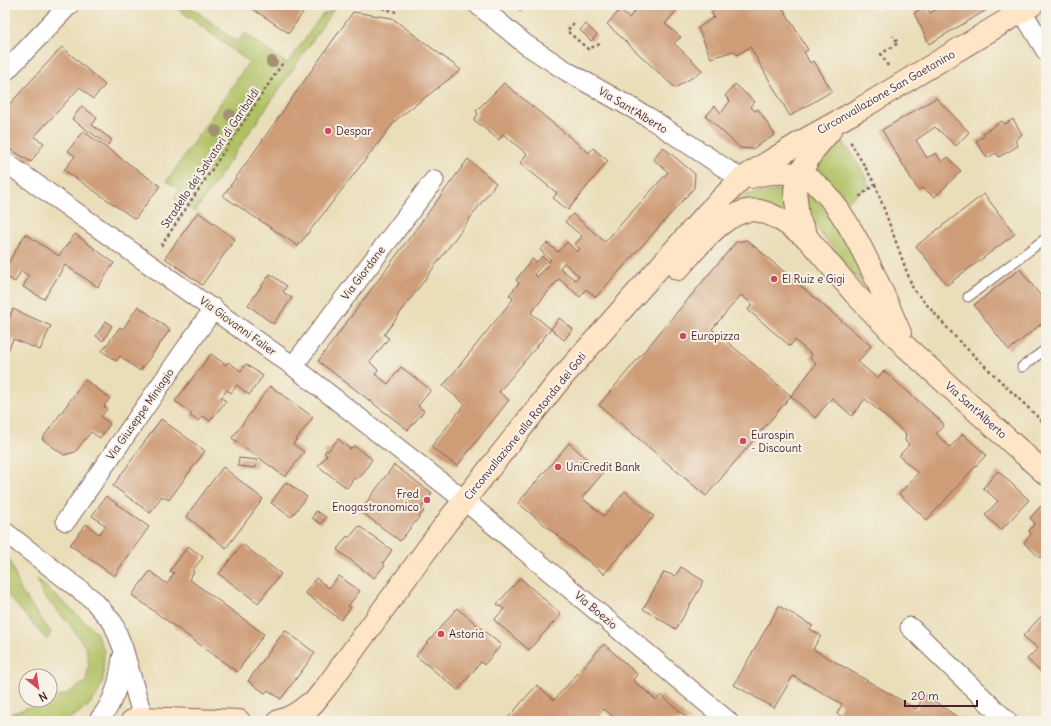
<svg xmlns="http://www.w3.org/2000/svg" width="1051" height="726" font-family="Delius,sans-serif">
<rect width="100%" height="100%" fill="#f7f3e8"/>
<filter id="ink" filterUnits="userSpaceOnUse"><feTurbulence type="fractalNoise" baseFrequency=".025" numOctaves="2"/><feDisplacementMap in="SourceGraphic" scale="8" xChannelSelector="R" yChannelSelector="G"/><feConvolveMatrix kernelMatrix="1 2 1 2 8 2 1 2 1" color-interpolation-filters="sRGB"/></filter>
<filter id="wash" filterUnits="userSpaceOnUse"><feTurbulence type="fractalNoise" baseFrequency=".012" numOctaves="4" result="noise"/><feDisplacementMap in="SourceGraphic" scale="16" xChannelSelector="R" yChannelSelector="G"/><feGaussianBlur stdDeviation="0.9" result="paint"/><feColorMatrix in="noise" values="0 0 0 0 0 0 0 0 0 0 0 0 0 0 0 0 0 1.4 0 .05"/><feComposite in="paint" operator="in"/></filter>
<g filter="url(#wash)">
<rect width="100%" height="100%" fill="#eadeb9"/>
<!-- green -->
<g fill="#b0c164" stroke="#7d7048">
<path d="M173,5h15l49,37 8,-9 42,31 35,-49 12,-6 -139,203 -21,-14 6,-8 -13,-9 82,-119z"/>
<path d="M840,139c13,14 21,29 29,46l-25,19 -31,-31c6,-13 15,-25 27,-34z"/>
<path d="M786,189l-2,9 3,19 -32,-14 -21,-3 7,-5 23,-2z"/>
<path d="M806,189l30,32 43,85 -68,-85 -5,-10z"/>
<path d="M5,555l4,3 12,33 30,41 -4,8 -42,-48z"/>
<path d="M37,579l59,53 8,19 -1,29 -6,15 -9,11 -14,10 -10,5h-59v-5l61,-22 20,-12 3,-19 -3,-15 -16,-23 -28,-31z"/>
</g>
<g id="blocks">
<!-- building -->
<g fill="#ce9c77" fill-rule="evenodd">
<path d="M253,5h55l-19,28 -38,-25z"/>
<path d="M640,5h41l-16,19 16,13 -7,6 29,28 -28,17 -68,-64 13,-14 9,8z"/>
<path d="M724,5h57l27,45 -4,2 6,11 4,-2 18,30 -42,25 -40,-69 -13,8 -3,-4 -23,7 -13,-30 16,-11 -3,-5z"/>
<path d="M944,5h45l1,3 -61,36 -15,-31 12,-7 4,7z"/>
<path d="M353,12l39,6 69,52 -64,49 -99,127 -75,-50z"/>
<path d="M586,24l11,11 -6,6 -11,-11z"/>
<path d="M62,47l43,38 -12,14 -13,-12 -46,50 10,6 -13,19 -26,-16v-37z"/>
<path d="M504,83l85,70 4,-5 15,13 -40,49 -15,-12 4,-5 -37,-30 7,-9 -24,-20 -4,6 -25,-20 4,-6 -2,-3z"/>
<path d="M735,84l20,18 -5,4 5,5 3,-2 17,26 -23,14 -12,-1 -34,-32 9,-10 6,7 9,-12 -5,-5z"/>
<path d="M936,98l33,34 -13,14 -21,-19 -19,13 11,18 9,-5 6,9 6,-5 13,14 -26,26 -13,-9 -4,2 -36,-60z"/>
<path d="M82,106l15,12 -5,7 20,15 -4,5 -36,-26z"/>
<path d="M1013,119l9,15 -7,7 3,5 -19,11 -3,-4 -9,5 -11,-17 8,-5 -1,-3 19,-12 3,3z"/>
<path d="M83,131l77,55 -25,33 -71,-49 11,-14 -7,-5z"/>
<path d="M663,147l32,27 -1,14 -98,109 -10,-8 -6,8 -21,-18 -12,14 -16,20 20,16 -52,63 10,8 -52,66 -26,-19 34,-43 -22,-18 70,-87 -4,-4 10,-12 -3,-3 16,-21 5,3 5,-6 7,6 2,-2 -11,-10 7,-7 11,9 9,-10 10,10 3,-3 -5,-4 7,-9 -17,-14 8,-8 32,28 63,-70 -15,-13zM545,262l3,3 -11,12 -3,-3zM564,263l15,13 -4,4 -15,-12z"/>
<path d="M468,159l28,24 -112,152 5,3 -19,24 8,8 -3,4 13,10 13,-17 30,23 -13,16 6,5 -16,19 -90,-69z"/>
<path d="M984,194l31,40 -68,51 -31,-39z"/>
<path d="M198,212l37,27 -33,46 -37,-27z"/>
<path d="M25,234l34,22 16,-22 39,29 -16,24 -33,-22 -21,34 -21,-12 6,-11 -8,-5 -6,11 -10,-6v-7z"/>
<path d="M747,240l124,106 -13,16 19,16 7,-7 56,49 4,5 -8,9 14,13 13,-13 23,21 -59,65 -28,-26 19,-21 -19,-17 10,-11 -4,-4 1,-7 -41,-35 -13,17 -20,-18 -17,20 -24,-22 -85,100 -107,-91 137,-163zM741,295l11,9 -4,6 42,36 5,-6 17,15 -2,3 6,6 -25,32 -79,-67z"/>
<path d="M1020,269l26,34v17l-37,30 -35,-45z"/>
<path d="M270,274l17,12 -4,6 9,6 -19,26 -25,-19z"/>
<path d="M138,306l32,24 -30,41 -20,-15 -4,5 -14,-10 18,-24 3,2z"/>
<path d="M13,309l38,17 -11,24 -27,-11 -5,12 -3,-1v-22z"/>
<path d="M559,318l14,11 -9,11 -13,-11z"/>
<path d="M106,321l6,5 -9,15 -7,-5z"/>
<path d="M211,354l15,11 2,-3 13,9 5,-7 17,12 -14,19 -12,-10 -6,8 -4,-3 -6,8 5,3 -16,20 -7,-5 -5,5 -8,-5 2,-3 -17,-12z"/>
<path d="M85,380l25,18 -6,8 3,3 -6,8 9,7 -10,14 -9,-6 -16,20 -11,3 -22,-16z"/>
<path d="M270,386l43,31 -20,27 11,8 -19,25 -53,-39z"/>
<path d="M161,419l44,32 -36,49 -7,-4 -12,17 -37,-27z"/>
<path d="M338,439l12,10 4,-3 18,13 -10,16 -6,4 -2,-1 -7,10 -29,-22 9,-11 -3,-2 2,-3 2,1z"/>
<path d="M569,443l34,30 -21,25 22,18 21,-25 29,25 -50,58 -86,-71z"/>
<path d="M239,458l18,2 -1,8 -18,-2z"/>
<path d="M394,465l38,28 -11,15 3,3 -24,30 -40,-30z"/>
<path d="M223,467l40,32 -37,49 -40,-32z"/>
<path d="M998,471l31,29 -28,30 -16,-15 13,-14 -15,-13z"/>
<path d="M286,482l21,15 -16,20 -20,-14z"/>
<path d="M106,496l43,31 -35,49 -44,-31 16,-21 13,10 7,-8 -14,-10z"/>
<path d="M1041,506l5,6v40l-6,6 -16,-15 7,-9 -2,-3 6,-8 -5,-5z"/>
<path d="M316,511l10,6 -5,7 -9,-6z"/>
<path d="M359,526l33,24 -9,13 2,2 -11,13 -37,-28 10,-14 2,2z"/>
<path d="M242,544l39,30 -23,29 -39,-29z"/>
<path d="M188,546l15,11 -11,14 2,1 -5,7 75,55 -27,38 -105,-77 18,-24 17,13 7,-11 -4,-2z"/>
<path d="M681,567l23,14 -28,48 -33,-20 21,-37 11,4z"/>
<path d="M339,576l21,15 -12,15 3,1 -10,13 -36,-27 11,-15 13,10z"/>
<path d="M520,578l41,36 -32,36 -35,-30 10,-11 -7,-5z"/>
<path d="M779,606l34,20 -3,3 11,7 -8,13 103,60 10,-14 37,26h-81l-4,-3 -2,3h-26l-13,-7 5,-10 -49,-28 -19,32 -40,-23z"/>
<path d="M457,608l44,37 -17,20 -3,-3 -23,28 -42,-34z"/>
<path d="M1046,611v66l-19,-18 11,-11 -15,-12z"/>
<path d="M285,630l30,23 -34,46 -13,-9 -3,3 -17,-12z"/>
<path d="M604,644l33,30 -4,6 23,20 5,-5 30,26h-73l-14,-12 -10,12h-89l32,-36 17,15z"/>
</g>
</g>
</g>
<g filter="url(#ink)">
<use href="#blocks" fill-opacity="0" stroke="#82625d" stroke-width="1"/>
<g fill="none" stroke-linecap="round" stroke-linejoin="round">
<defs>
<g id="lane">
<path d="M968,297l78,-59"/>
<path d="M1022,367l24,-18"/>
</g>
<g id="street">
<path d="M478,5l47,39 43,28 80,45 93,62"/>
<path d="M1022,11l24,40"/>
<path d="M5,72l64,-67"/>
<path d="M5,162l288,204 171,134 264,221"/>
<path d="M293,366l141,-186"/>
<path d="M66,521l148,-213"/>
<path d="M5,532l88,68 20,23 10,25 20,70"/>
<path d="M910,627l97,94"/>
<path d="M98,721c17,-19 21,-39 24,-63"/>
</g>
<g id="secondary">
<path d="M830,131l-17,20 -14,24 -4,15 3,28 10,21 47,55 51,53 140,127"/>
<path d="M751,177c15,-4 33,-6 49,-2 41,12 83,119 100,158"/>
<path d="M678,269c19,-21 51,-65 82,-58 17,4 34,18 48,28"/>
<path d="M218,720l21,1"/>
<path d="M132,721l11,-3 75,3"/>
<path d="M279,721c12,-3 21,-9 30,-17"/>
<path d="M299,721l28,-35 120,-164 111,-140 150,-170 33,-33 65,-40 54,-30 172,-104"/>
</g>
</defs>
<!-- lane casing -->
<use href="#lane" stroke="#82625d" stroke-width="11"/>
<!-- street casing -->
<use href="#street" stroke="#82625d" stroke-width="21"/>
<!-- secondary casing -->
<use href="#secondary" stroke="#82625d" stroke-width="24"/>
<!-- path -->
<g stroke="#82625d" stroke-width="2.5" stroke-dasharray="3 3" stroke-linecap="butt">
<path d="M371,5l25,7"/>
<path d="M520,11l4,-6"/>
<path d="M574,23l-7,8 21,18 12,-5"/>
<path d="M888,66l-7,-12 17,-11 -5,-7"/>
<path d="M852,142l-1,1 24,41 -17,14"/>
<path d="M875,184l38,105 45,51 88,85"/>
<path d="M161,246l123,-185"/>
</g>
<!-- lane -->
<use href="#lane" stroke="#fff" stroke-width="9"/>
<!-- street -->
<use href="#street" stroke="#fff" stroke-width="19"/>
<!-- secondary -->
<use href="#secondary" stroke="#fee5c5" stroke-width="22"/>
</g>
<!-- trees -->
<g fill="#a39074">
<circle cx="272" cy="62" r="6"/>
<circle cx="230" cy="115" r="6"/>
<circle cx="216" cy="131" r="6"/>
</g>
</g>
<!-- markers -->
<g fill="#d1495b" stroke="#f7f3e8" stroke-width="1.5">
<circle cx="328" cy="131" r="4"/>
<circle cx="774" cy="279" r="4"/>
<circle cx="683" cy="336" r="4"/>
<circle cx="743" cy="441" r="4"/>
<circle cx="558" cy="467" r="4"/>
<circle cx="427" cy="500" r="4"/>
<circle cx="441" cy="634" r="4"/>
</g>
<g text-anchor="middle" stroke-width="4" stroke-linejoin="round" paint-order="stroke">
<!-- street labels -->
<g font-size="11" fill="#4a1f2b" stroke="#f7f3e8">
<text transform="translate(886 92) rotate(-30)" y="4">Circonvallazione San Gaetanino</text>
<text transform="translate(633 110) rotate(31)" y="4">Via Sant'Alberto</text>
<text transform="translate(210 158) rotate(-56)" y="4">Stradello dei Salvatori di Garibaldi</text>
<text transform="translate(363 273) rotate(-53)" y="4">Via Giordane</text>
<text transform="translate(238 326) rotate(36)" y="4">Via Giovanni Falier</text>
<text transform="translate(976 410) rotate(42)" y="4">Via Sant'Alberto</text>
<text transform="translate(140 414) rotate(-55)" y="4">Via Giuseppe Miniagio</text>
<text transform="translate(525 426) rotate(-51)" y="4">Circonvallazione alla Rotonda dei Goti</text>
<text transform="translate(596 610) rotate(40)" y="4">Via Boezio</text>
</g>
<!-- poi labels -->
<g font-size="11" fill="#4a1f2b" stroke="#f7f3e8" text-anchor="start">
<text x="336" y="135">Despar</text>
<text x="782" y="283">El Ruiz e Gigi</text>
<text x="691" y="340">Europizza</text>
<text x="751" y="439">Eurospin<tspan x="751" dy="13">- Discount</tspan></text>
<text x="566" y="471">UniCredit Bank</text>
<text x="419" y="498" text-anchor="end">Fred<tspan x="419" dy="13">Enogastronomico</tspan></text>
<text x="449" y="638">Astoria</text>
</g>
</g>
<!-- margin -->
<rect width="1051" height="726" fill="none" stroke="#f7f3e8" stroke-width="20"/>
<!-- north arrow -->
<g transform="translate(38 688) rotate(150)"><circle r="19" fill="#f7f3e8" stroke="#b29e9c"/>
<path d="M0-3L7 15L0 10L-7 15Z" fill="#d1495b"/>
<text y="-6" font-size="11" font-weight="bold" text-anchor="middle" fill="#4a1f2b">N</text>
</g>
<!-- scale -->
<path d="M905 700v6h72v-6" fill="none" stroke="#4a1f2b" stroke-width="2"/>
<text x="911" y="700" font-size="12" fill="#4a1f2b" stroke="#f7f3e8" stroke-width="3" paint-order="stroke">20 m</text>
</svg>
